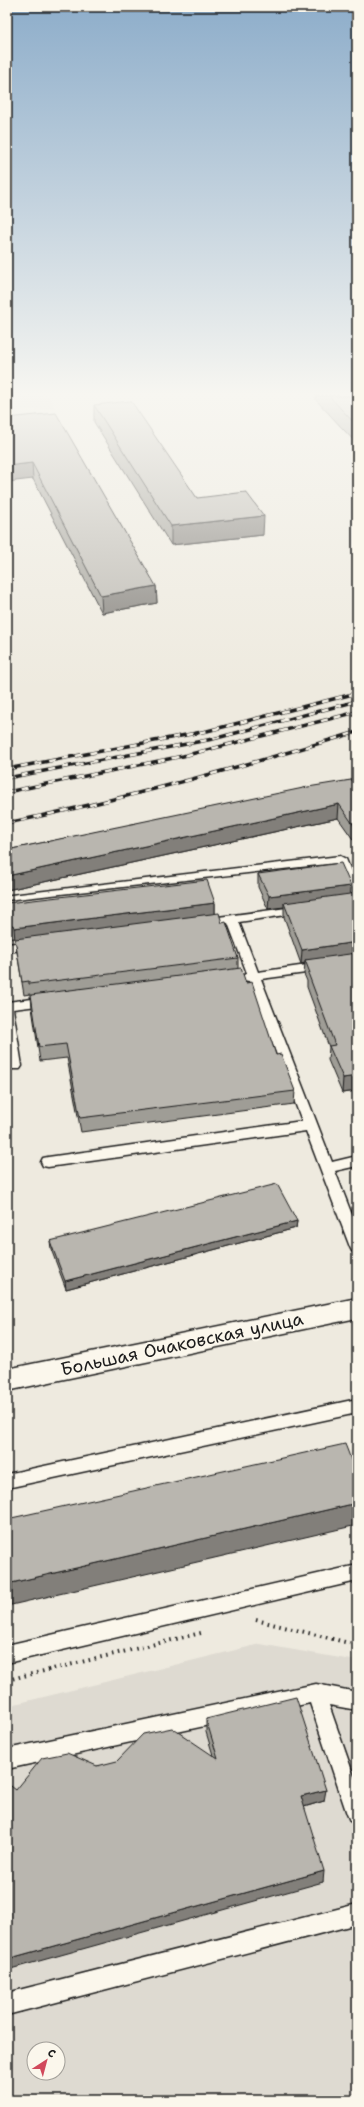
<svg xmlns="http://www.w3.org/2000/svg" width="364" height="2107" font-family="'Shantell Sans',sans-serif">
<rect width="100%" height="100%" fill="#eeeadf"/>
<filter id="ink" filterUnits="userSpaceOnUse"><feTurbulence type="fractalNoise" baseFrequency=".025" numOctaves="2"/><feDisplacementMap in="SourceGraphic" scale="8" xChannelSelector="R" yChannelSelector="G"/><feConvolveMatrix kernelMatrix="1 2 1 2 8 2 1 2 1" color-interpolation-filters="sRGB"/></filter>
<g filter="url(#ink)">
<!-- built -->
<g fill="#dedad1" fill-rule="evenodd">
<path d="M7,396h41l7,12 -48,4z"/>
<path d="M260,1644l97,17v439h-350v-394zM34,2049h24v24h-24z"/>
</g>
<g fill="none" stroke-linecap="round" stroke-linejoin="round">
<defs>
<g id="lane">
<path d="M340,856l6,3 11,27v16l-6,-3 -15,-36 -329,37v-4l4,-1z"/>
<path d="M302,906l4,2 2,2 -2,2 -67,10 19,50 63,-9 6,4 -6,4 -60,8 71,183 25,-6v10l-22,5 22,57v25l-5,-2 -2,-4 -44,-116 -258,36 -5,-1 -2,-4 2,-4 5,-1 254,-36 -53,-140 -6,-1 -2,-3 6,-4 -19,-50 -25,4 -6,-4 6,-4z"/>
<path d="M33,941l6,4 -2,3 -30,4v-8z"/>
<path d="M49,997l4,1 2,3 -2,3 -40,5 9,57 -2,3h-10l-3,-14v-53z"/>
<path d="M357,1399v14l-350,75v-14z"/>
<path d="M357,1565v16l-350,82v-18z"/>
<path d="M316,1684l41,8v18l-28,-5 28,80v39l-7,-3 -3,-7 -37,-111 -303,66v-20z"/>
<path d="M357,1904v20l-350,91v-22z"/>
</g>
<path id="secondary" d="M357,1298v20l-350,73v-22z"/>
</defs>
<!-- lane casing -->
<use href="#lane" stroke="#1c1c1c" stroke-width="3"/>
<!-- secondary casing -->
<use href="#secondary" stroke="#1c1c1c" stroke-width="3"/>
<!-- path -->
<g stroke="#1c1c1c" stroke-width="4" stroke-dasharray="1.5 4.5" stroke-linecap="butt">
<path d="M256,1620l101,25"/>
<path d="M7,1680l198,-48"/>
</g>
<!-- lane -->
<use href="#lane" fill="#fbf7ec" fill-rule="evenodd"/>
<!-- secondary -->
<use href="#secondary" fill="#fbf7ec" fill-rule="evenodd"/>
<defs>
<g id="rail">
<path d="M7,769l200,-38 150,-38"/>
<path d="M7,778l206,-39 144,-38"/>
<path d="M7,792l176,-36 174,-44"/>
<path d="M7,823c119,-24 234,-56 350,-91"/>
</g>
</defs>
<!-- rail casing -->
<use href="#rail" stroke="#1c1c1c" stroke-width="3.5"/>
<!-- rail -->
<use href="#rail" stroke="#fbf7ec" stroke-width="2.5" stroke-dasharray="7" stroke-linecap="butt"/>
</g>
<!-- wall -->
<g fill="#9f9d96" stroke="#1c1c1c">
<path d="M316,396h41v48l-41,-44z"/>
<path d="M94,405l103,93 66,37 -92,10 -77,-123z"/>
<path d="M7,418l149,168 1,17 -55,10 -69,-134z"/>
<path d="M357,779v66l-19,-27 -331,72v-40z"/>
<path d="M353,851h4v30l-5,-16z"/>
<path d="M258,874l92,20 7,-1v198l-15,2 -14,-33 1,-13 -22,-60v-6l-3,-7 1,-11 -4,1 -17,-47v-10l-16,2 -10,-22z"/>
<path d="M7,903h208v10l7,10 16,35v11l8,14 30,72 19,36 -1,13 -213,28 -14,-74 -27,3 -8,-53 -1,-11 -1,1v-4l-6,1 -7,-43 -1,-11h-1l-1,-3 -7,1z"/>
<path d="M297,1221l-1,7 -230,61 -15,-40 -1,-8z"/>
<path d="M206,1719l118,82 -20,6 19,75 -307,-92 81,-24 116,-11 -7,-23z"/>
</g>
<!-- shaded-wall -->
<g fill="#827f7a" stroke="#1c1c1c">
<path d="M32,463l1,16 -26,3v-16z"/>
<path d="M264,516l-1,19 -92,10v-19z"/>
<path d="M156,586l1,17 -55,10 -1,-17z"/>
<path d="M339,804l-1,14 -331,72v-14z"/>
<path d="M351,886l-1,13 -66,4v4l-16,2 1,-13z"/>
<path d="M215,903v13l-200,25 -1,-13z"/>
<path d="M357,942v15l-52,3v3l-4,1 1,-14z"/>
<path d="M357,1076v15l-15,2 1,-15z"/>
<path d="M297,1221l-1,7 -230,61 -1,-8z"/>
<path d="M357,1503v22l-350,81v-22z"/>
<path d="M326,1790l-2,11 -24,7 1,-12z"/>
<path d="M324,1871l-1,11 -316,88v-11z"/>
</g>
<!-- building -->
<g fill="#b9b6af" stroke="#1c1c1c">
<path d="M329,396h28v30z"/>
<path d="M131,401l66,97 49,-6 18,24 -93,10 -77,-121z"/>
<path d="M56,413l100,173 -55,10 -69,-133 -25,3v-48z"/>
<path d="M357,779v51l-18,-26 -332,72v-26l301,-63z"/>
<path d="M353,851h4v12z"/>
<path d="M341,863l10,23 -82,10 -11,-22z"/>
<path d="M207,880l8,23 -201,25 -1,-3 -6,1v-23z"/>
<path d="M357,893v49l-55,8 -18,-47z"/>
<path d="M219,913l3,10 4,-1 12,36 -209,26v-3l-7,1 -7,-43z"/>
<path d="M357,953v123l-14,2 -14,-32 6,-1 -27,-72h2l-5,-13z"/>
<path d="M241,968l5,15 6,-1 24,73 5,-1 14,37 -215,27 -14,-74 -27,3 -8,-52z"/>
<path d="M277,1184l20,37 -232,60 -15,-40z"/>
<path d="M345,1444l12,31v28l-350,81v-65z"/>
<path d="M296,1697l30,93 -25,6 23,75 -317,88v-176l9,7 26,-32 25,-5 30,13 20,-5 26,-27 29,-6 46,31 -12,-40z"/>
</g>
</g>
<!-- sky -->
<linearGradient id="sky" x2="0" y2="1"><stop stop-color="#8dadca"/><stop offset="0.57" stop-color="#f7f6f1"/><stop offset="1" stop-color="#f7f6f1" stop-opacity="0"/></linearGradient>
<rect width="364" height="691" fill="url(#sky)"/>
<g text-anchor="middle" stroke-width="4" stroke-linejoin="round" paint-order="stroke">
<!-- near-street labels -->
<g font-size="18" fill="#1c1c1c" stroke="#fbf7ec">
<text transform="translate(182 1344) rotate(-12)" y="6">Большая Очаковская улица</text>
</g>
</g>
<!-- margin -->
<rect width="364" height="2107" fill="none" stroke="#fbf7ec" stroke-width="24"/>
<rect x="12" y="12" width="340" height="2083" fill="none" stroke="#1c1c1c" stroke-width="1.5" filter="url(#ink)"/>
<!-- north arrow -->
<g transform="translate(46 2061) rotate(36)"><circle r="19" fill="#fbf7ec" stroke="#a29f99"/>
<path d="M0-3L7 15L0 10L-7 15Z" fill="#d1495b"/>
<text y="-6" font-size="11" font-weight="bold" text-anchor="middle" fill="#1c1c1c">С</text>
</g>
</svg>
